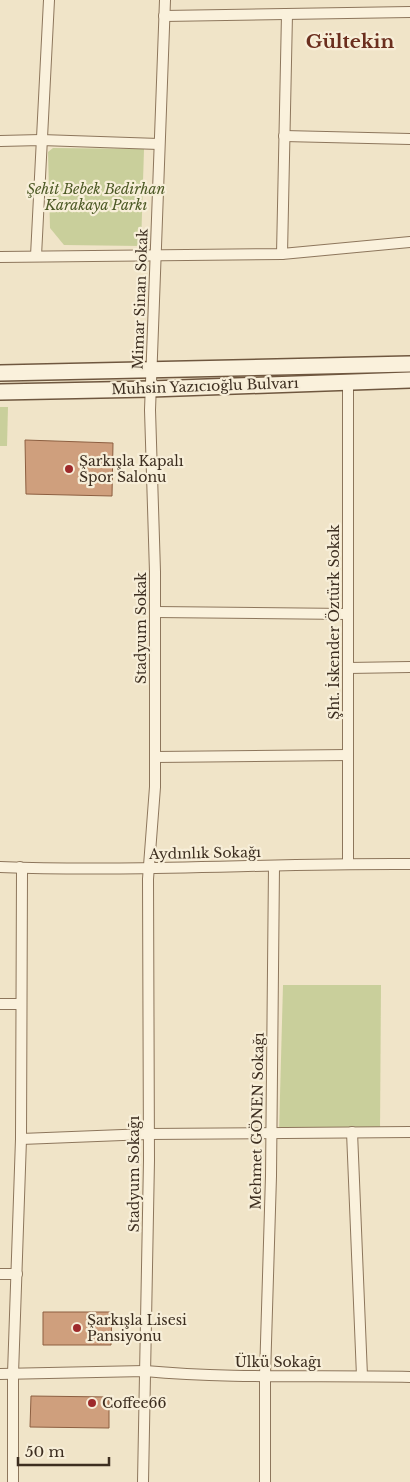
<svg xmlns="http://www.w3.org/2000/svg" width="410" height="1482" font-family="'Libre Baskerville',serif">
<rect width="100%" height="100%" fill="#f0e4c8"/>
<!-- green -->
<g fill="#c9cf9b">
<path d="M53,148l91,1 -3,97 -77,-1 -14,-17 -2,-76z"/>
<path d="M0,407h8l-1,39h-7z"/>
<path d="M283,985h98l-1,148h-101z"/>
</g>
<!-- building -->
<g fill="#cf9f7d" stroke="#8d5f41">
<path d="M25,440l88,3 -1,53 -86,-2z"/>
<path d="M43,1312h69l-1,33h-68z"/>
<path d="M31,1396l78,1v31l-79,-1z"/>
</g>
<g fill="none" stroke-linecap="round" stroke-linejoin="round">
<defs>
<g id="minor">
<path d="M164,16l246,-4"/>
<path d="M284,136l126,3"/>
<path d="M0,141l41,-1 118,4"/>
<path d="M282,254l5,-240"/>
<path d="M36,256l13,-256"/>
<path d="M0,257l282,-3 128,-12"/>
<path d="M348,381v482"/>
<path d="M155,612l193,2"/>
<path d="M348,668l62,-1"/>
<path d="M155,757l193,-2"/>
<path d="M0,867c137,5 273,-4 410,-3"/>
<path d="M0,1004h20"/>
<path d="M352,1132l10,244"/>
<path d="M21,1139l127,-5 262,-2"/>
<path d="M0,1274h17"/>
<path d="M0,1374l145,-3c88,8 177,4 265,6"/>
<path d="M13,1482v-108l8,-235 1,-267 -2,-5"/>
<path d="M143,1482l6,-322 -1,-281 7,-92v-215l-5,-162 15,-410"/>
<path d="M265,1482v-106l6,-200 3,-310"/>
</g>
<g id="secondary">
<path d="M0,373l410,-9"/>
<path d="M0,392l151,-3 259,-9"/>
</g>
</defs>
<!-- minor casing -->
<use href="#minor" stroke="#8d765c" stroke-width="12"/>
<!-- secondary casing -->
<use href="#secondary" stroke="#6f573f" stroke-width="18"/>
<!-- minor -->
<use href="#minor" stroke="#faf1dc" stroke-width="10"/>
<!-- secondary -->
<use href="#secondary" stroke="#faf1dc" stroke-width="15"/>
</g>
<!-- markers -->
<g fill="#9e2a2b" stroke="#f7eed8" stroke-width="2">
<circle cx="69" cy="469" r="5"/>
<circle cx="77" cy="1328" r="5"/>
<circle cx="92" cy="1403" r="5"/>
</g>
<g text-anchor="middle" stroke-width="4.5" stroke-linejoin="round" paint-order="stroke">
<!-- park labels -->
<g font-size="14" font-style="italic" fill="#4d5a26" stroke="#f7eed8">
<text x="96" y="194">Şehit Bebek Bedirhan<tspan x="96" dy="16">Karakaya Parkı</tspan></text>
</g>
<!-- street labels -->
<g font-size="14" fill="#3d2e20" stroke="#f7eed8">
<text transform="translate(140 299) rotate(-88)" y="5">Mimar Sinan Sokak</text>
<text transform="translate(205 386) rotate(-2)" y="5">Muhsin Yazıcıoğlu Bulvarı</text>
<text transform="translate(334 622) rotate(-90)" y="5">Şht. İskender Öztürk Sokak</text>
<text transform="translate(141 628) rotate(-90)" y="5">Stadyum Sokak</text>
<text transform="translate(205 853) rotate(-1)" y="5">Aydınlık Sokağı</text>
<text transform="translate(257 1121) rotate(-89)" y="5">Mehmet GÖNEN Sokağı</text>
<text transform="translate(134 1174) rotate(-90)" y="5">Stadyum Sokağı</text>
<text x="278" y="1367">Ülkü Sokağı</text>
</g>
<!-- poi labels -->
<g font-size="14" fill="#3d2e20" stroke="#f7eed8" text-anchor="start">
<text x="79" y="466">Şarkışla Kapalı<tspan x="79" dy="16">Spor Salonu</tspan></text>
<text x="87" y="1325">Şarkışla Lisesi<tspan x="87" dy="16">Pansiyonu</tspan></text>
<text x="102" y="1408">Coffee66</text>
</g>
<!-- district labels -->
<g font-size="19" font-weight="bold" fill="#6b2e1e" stroke="#f7eed8">
<text x="350" y="48">Gültekin</text>
</g>
</g>
<!-- scale -->
<path d="M18 1457v8h91v-8" fill="none" stroke="#3d2e20" stroke-width="2.5"/>
<text x="25" y="1457" font-size="15" fill="#3d2e20" stroke="#f7eed8" stroke-width="4" paint-order="stroke">50 m</text>
</svg>
